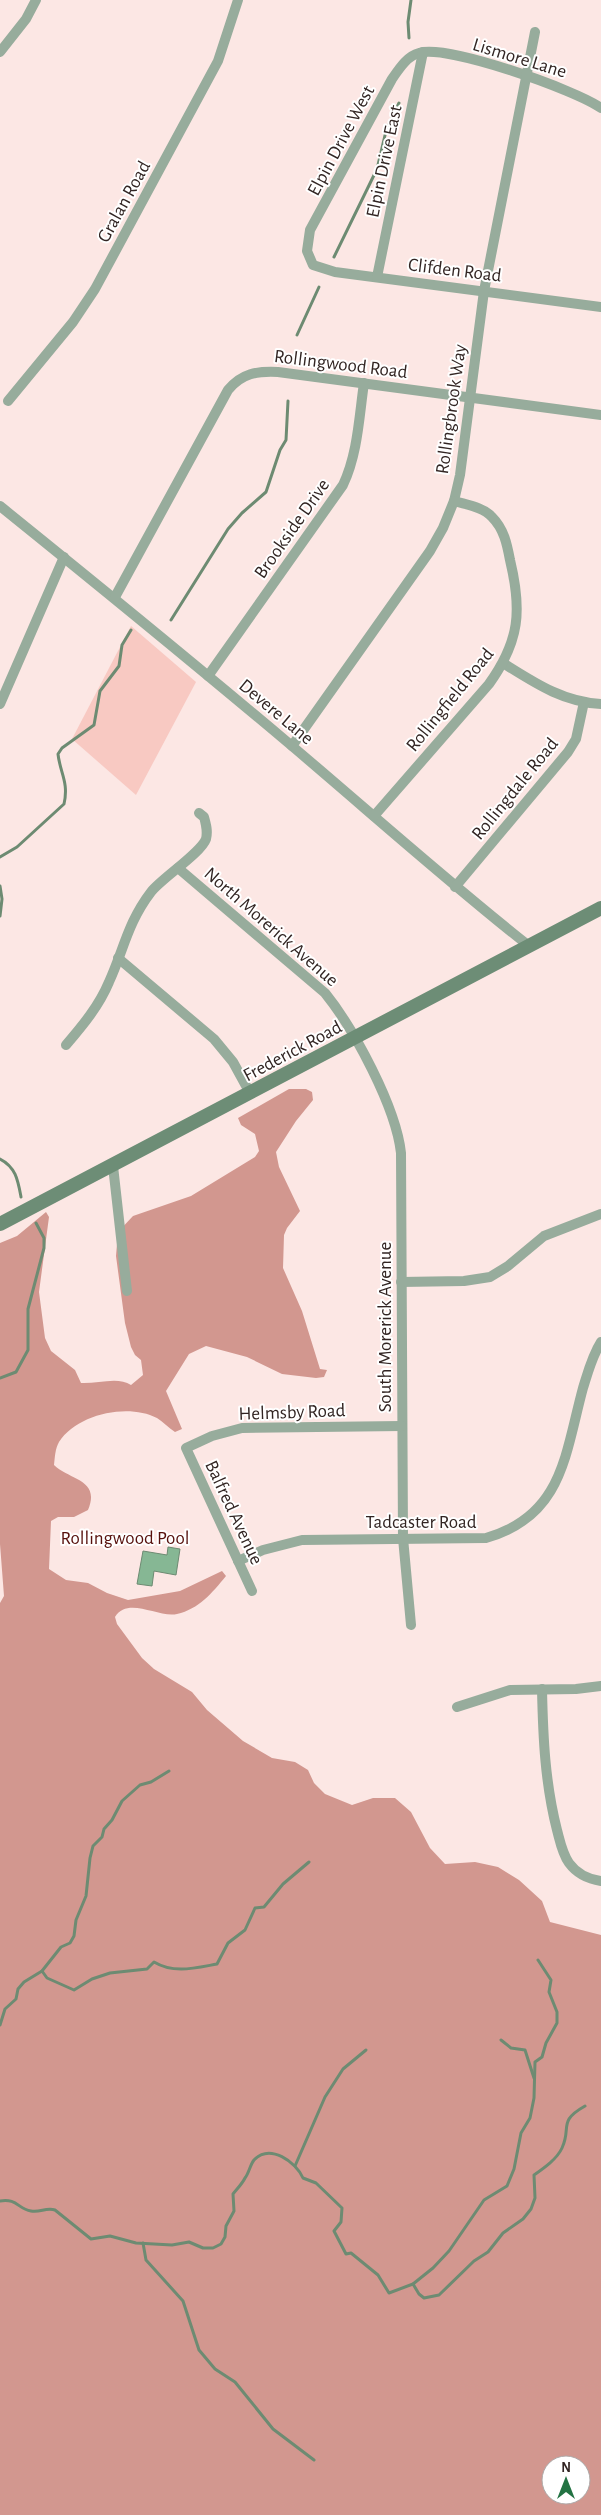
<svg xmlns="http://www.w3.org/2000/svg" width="601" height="2515" font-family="'Alegreya Sans',sans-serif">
<rect width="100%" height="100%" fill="#fce7e4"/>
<!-- green -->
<path fill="#f8c9c2" d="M131,626l65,56 -60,113 -64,-56z"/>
<!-- forest -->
<path fill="#d2978f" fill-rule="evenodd" d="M289,1089h17l6,3 1,8 -17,21 -20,31 3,15 21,44 -13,17 -3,7 -1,33 19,43 18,58 7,1 -3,7 -8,1 -34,-4 -35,-17 -41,-11 -17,8 -23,37 16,38 -7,3c-6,-4 -12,-10 -18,-14 -29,-15 -80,-4 -98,24 -4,7 -4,15 -5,23 15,15 47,14 34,45l-14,7h-16l-7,4 -2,48 17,11 22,3 19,10 21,7 52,-9 42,-20 4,5c-14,17 -27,33 -49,38 -19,4 -49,-18 -62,3l2,7 25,34 12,11 38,23 15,18 36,31 29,17 23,4 13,8 6,13 11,11 27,11 21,-7h22l16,14 19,36 15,16 30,-2 23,5 21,13 23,21 8,21 51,13v580h-601v-912l4,-7 -4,-52v-301l17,-7 29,-24 3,5 -10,75 6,46 6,13 24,19 6,13c16,1 37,-7 50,2l12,-10 -2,-15 -6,-5 -4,-8 -6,-24 -9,-67 2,-24 15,-16 58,-20 64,-39 4,-6 -4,-17 -14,-9 -3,-7zM551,2465h30v30h-30z"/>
<!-- water -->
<path fill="#86b794" stroke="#6d8b72" d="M168,1547l12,2 -4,26 -22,-4 -2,15 -15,-2 6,-33 24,4z"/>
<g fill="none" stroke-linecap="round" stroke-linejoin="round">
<!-- stream -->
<g stroke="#6d8b72" stroke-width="3">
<path d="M409,38l-1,-16 3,-22"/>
<path d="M334,257l43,-88 9,-38 13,-28"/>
<path d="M297,335l22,-48"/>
<path d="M171,620l57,-91 14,-16 24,-21 14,-42 6,-10 2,-39"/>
<path d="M0,857l17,-10 47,-43c5,-22 -4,-31 -6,-50l4,-6 32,-23 6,-34 19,-25 3,-21 9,-15"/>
<path d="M0,886l2,13 -2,17"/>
<path d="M0,1159c16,8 18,22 21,38"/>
<path d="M0,1378l16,-6 12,-22v-41l16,-61v-10l-8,-15"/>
<path d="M42,1971l5,7 27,12 18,-11 18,-6 37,-4 7,-7c20,12 41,6 63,2l11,-21 17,-13 10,-22 9,-1 19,-23 26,-22"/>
<path d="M0,2025l5,-16 11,-10 2,-10 6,-7 18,-11 19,-24 9,-4 4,-7 2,-16 10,-24 4,-38 3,-12 9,-9 2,-8 8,-9 10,-19 18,-16 11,-3 18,-11"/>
<path d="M501,2040l10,8 14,2 9,28"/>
<path d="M295,2166l30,-69 18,-28 23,-19"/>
<path d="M0,2201c17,-3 18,8 31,10 9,2 15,-4 24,-1l36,29 19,-3 26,7 36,2 17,-3 14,6h10l8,-4 4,-7 1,-11 8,-15 -1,-17c4,-5 9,-10 12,-16 4,-5 5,-13 9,-18 16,-17 42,2 49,18l13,5 26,25 -1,14 -7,9 12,23 5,-1 27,22 11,18 24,-9 20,-16 16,-17 35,-51 23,-14 7,-17 7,-36 9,-15 4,-20 1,-36 7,-5 4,-14 11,-20v-11l-8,-20 2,-12 -13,-20"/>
<path d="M143,2243l3,17 37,41 16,49 16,19 20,13 38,47 41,31"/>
<path d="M413,2284l6,10 5,4 15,-3 35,-34 14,-9 15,-19 20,-14 8,-10 4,-11 -1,-23c10,-7 23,-16 28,-27 10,-21 -5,-26 23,-42"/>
</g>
<!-- street -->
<g stroke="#97ac9c" stroke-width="10">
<path d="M0,52l26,-33 10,-19"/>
<path d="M601,108c-25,-18 -154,-64 -182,-55 -12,3 -20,16 -27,26l-82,151 -3,21 6,14 22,7 266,35"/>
<path d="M377,277l46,-225"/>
<path d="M8,401l65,-79 22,-33 123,-228 20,-61"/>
<path d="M0,506c98,79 196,159 292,240 79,67 156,136 237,200"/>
<path d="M115,597l113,-207c14,-17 29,-19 50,-18l323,43"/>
<path d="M503,663c32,20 60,39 98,41"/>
<path d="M208,676l135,-191c15,-32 16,-68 21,-102"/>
<path d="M0,704l64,-147"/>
<path d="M292,746l138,-195 13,-23 11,-27 6,-26 24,-184 51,-259"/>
<path d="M374,816l115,-132c31,-43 33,-74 21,-124 -3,-16 -6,-31 -18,-43 -9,-10 -25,-12 -38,-16"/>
<path d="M178,868l147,125c29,36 71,114 76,160l2,385 8,87"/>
<path d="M455,887l113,-135 8,-13 8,-37"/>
<path d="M118,958l96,81 19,23 17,31"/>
<path d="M66,1045c17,-20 33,-39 43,-63 15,-33 19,-60 42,-90 11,-14 50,-39 55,-53 2,-8 0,-15 -2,-22l-5,-4"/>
<path d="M113,1166l14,125"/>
<path d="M401,1282l63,-1 26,-4 18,-11 36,-30 57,-22"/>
<path d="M238,1561l25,-11 39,-10 184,-2c77,-22 79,-84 97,-150 5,-16 9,-32 18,-46"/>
<path d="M252,1591l-66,-143 26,-12 30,-8 160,-2"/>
<path d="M542,1689c1,48 3,94 15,141 3,11 5,23 12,33 8,11 18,16 32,18"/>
<path d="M457,1707l53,-17 66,-1 25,-3"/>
</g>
<!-- secondary -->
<path stroke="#6d8d76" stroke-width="14" d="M0,1224l601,-316"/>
</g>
<g text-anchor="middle" stroke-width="4" stroke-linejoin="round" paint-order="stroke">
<!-- street labels -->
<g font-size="19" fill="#322523" stroke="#fff">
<text transform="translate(520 57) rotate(17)" y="7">Lismore Lane</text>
<text transform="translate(340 140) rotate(-62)" y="7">Elpin Drive West</text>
<text transform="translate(383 161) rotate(-78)" y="7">Elpin Drive East</text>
<text transform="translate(123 201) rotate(-61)" y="7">Gralan Road</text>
<text transform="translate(455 269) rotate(7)" y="7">Clifden Road</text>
<text transform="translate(341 363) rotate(7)" y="7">Rollingwood Road</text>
<text transform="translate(450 409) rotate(-82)" y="7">Rollingbrook Way</text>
<text transform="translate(291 528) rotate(-55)" y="7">Brookside Drive</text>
<text transform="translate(449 699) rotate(-51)" y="7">Rollingfield Road</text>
<text transform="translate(277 711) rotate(40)" y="7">Devere Lane</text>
<text transform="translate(514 788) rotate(-51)" y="7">Rollingdale Road</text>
<text transform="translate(272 926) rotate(41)" y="7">North Morerick Avenue</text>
<text transform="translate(292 1050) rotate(-28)" y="7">Frederick Road</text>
<text transform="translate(384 1327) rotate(-90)" y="7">South Morerick Avenue</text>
<text transform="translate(292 1411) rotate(-2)" y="7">Helmsby Road</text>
<text transform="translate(235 1512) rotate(65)" y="7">Balfred Avenue</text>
<text x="421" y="1528">Tadcaster Road</text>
</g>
<!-- park labels -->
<g font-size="19" fill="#57110d" stroke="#fff">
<text x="125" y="1544">Rollingwood Pool</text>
</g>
</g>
<!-- north arrow -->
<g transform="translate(566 2480)"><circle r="24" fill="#ffffff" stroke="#ada8a7"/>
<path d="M0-4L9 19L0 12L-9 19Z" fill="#237343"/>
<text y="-8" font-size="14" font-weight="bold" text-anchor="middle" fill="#322523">N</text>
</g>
</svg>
